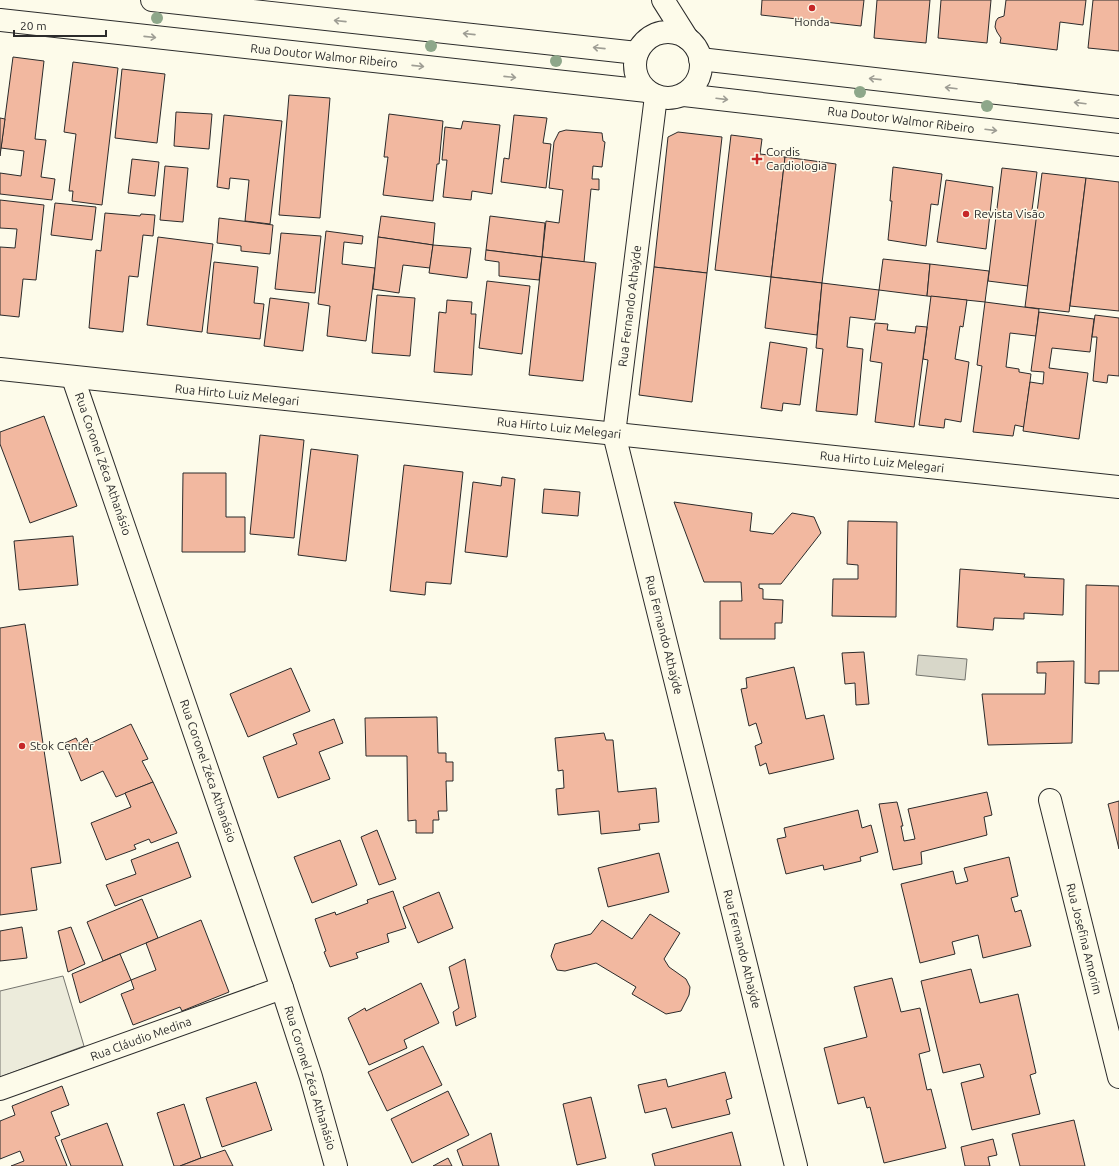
<svg xmlns="http://www.w3.org/2000/svg" width="1119" height="1166" font-family="Ubuntu,sans-serif">
<rect width="100%" height="100%" fill="#fdfbea"/>
<!-- green -->
<path fill="#ecebdb" stroke="#74746e" d="M63,976l21,70 -84,31v-86z"/>
<!-- water -->
<path fill="#d8d7c9" stroke="#74746e" d="M918,655l49,4 -2,21 -49,-5z"/>
<!-- building -->
<g fill="#f2b8a0" stroke="#2b2b2b">
<path d="M762,0h102l-3,26 -100,-11z"/>
<path d="M877,0h53l-4,43 -52,-5z"/>
<path d="M941,0h50l-4,43 -49,-5z"/>
<path d="M1006,0h80l-3,25 -23,-3 -3,28 -57,-7 1,-5 -4,-6 -2,-5 1,-6 2,-3 6,-2z"/>
<path d="M1093,0h26v51l-31,-3z"/>
<path d="M13,57l31,4 -9,78 11,1 -5,37 14,2 -3,21 -52,-6v-21l21,3 3,-25 -23,-3z"/>
<path d="M73,62l45,6 -16,137 -30,-4 1,-10h-4l7,-57 -12,-2z"/>
<path d="M122,69l43,5 -8,69 -42,-5z"/>
<path d="M289,95l41,3 -10,120 -41,-3z"/>
<path d="M176,112l36,2 -3,35 -35,-3z"/>
<path d="M389,114l54,7 -4,43h-2l-4,37 -50,-6 5,-38h-4z"/>
<path d="M224,115l58,6 -12,103 -25,-3 4,-41 -19,-2 -1,11 -12,-2z"/>
<path d="M514,115l33,3 -4,25 8,1 -5,44 -45,-6 3,-24 5,1z"/>
<path d="M0,118l5,1 -5,37z"/>
<path d="M463,121l37,4 -8,69 -20,-3 -1,9 -28,-3 4,-37h-5l3,-33 16,2z"/>
<path d="M566,130l36,3 1,8 2,1 -3,25 -9,-1 -1,13h7v11l-8,-1 -7,73 -42,-5 4,-36 13,2 4,-33 -14,-2 5,-46 5,-10z"/>
<path d="M678,132l44,5 -15,136 -53,-6 14,-130z"/>
<path d="M731,135l31,4 -2,15 25,3 -14,120 -56,-7z"/>
<path d="M785,157l51,7 -14,119 -51,-6z"/>
<path d="M132,159l27,3 -4,34 -27,-3z"/>
<path d="M165,166l23,2 -5,54 -23,-2z"/>
<path d="M893,167l49,7 -4,31 -7,-1 -5,42 -38,-6 4,-39h-2z"/>
<path d="M1002,168l35,4 -5,38 6,1 -10,75 -40,-5z"/>
<path d="M1042,173l44,5 -17,134 -44,-5z"/>
<path d="M1086,178l33,4v129l-49,-5z"/>
<path d="M946,180l47,7 -7,62 -49,-7z"/>
<path d="M0,200l44,5 -8,75 -13,-1 -4,38 -19,-2v-68l15,1 2,-19 -17,-1z"/>
<path d="M55,203l41,4 -4,33 -41,-5z"/>
<path d="M105,213l35,3 1,-2 14,1 -2,21 -10,-1 -5,42 -9,-1 -6,56 -34,-4 7,-78 5,1z"/>
<path d="M381,216l54,7 -2,22 -55,-8z"/>
<path d="M490,216l55,7 -3,34 -56,-7z"/>
<path d="M219,218l54,7 -3,29 -29,-3v-5l-24,-3z"/>
<path d="M326,231l37,5 -1,8 -18,-2 -2,22 33,4 -9,73 -39,-5 3,-30 -12,-2z"/>
<path d="M281,233l40,3 -6,57 -40,-4z"/>
<path d="M158,237l55,7 -11,88 -55,-7z"/>
<path d="M378,237l55,8 -3,23 -27,-3 -4,28 -26,-4z"/>
<path d="M433,245l38,3 -4,30 -38,-5z"/>
<path d="M486,250l56,7 -3,23 -40,-4v-14l-14,-2z"/>
<path d="M542,257l54,6 -13,118 -54,-6z"/>
<path d="M883,259l47,5 -3,32 -48,-6z"/>
<path d="M214,262l44,5 -4,36 10,1 -4,35 -53,-6z"/>
<path d="M930,264l59,7 -4,31 -58,-6z"/>
<path d="M654,267l53,6 -15,129 -53,-7z"/>
<path d="M771,277l51,6 -5,52 -52,-7z"/>
<path d="M487,281l43,5 -8,68 -43,-6z"/>
<path d="M822,283l57,7 -4,30 -25,-3 -3,30 16,2 -6,66 -41,-4 7,-62 -7,-1z"/>
<path d="M377,295l38,3 -5,58 -38,-3z"/>
<path d="M931,296l36,4 -4,27 -3,-1 -5,33 14,3 -8,60 -16,-3 -1,9 -25,-3 9,-65 -5,-1z"/>
<path d="M270,298l39,5 -6,48 -39,-5z"/>
<path d="M447,300l25,2 -1,12h5l-4,61 -38,-3 5,-60 7,1z"/>
<path d="M985,302l54,7 -3,27 -26,-3 -4,34 13,2v3l12,2 -7,53 -9,-2 -2,11 -40,-4 9,-66 -5,-1z"/>
<path d="M1039,312l55,7 -4,33 -38,-4 -3,20 39,5 -9,66 -56,-8 7,-49 13,2 1,-12 -13,-1z"/>
<path d="M1095,315l24,3v58l-11,-1 -1,8 -14,-2 4,-44h-5z"/>
<path d="M875,323l13,1 -1,6 28,3 1,-7 11,1 -13,100 -39,-5 7,-59 -12,-2z"/>
<path d="M770,342l37,6 -7,57 -17,-2 -1,8 -21,-3z"/>
<path d="M44,416l33,90 -47,17 -30,-79v-12z"/>
<path d="M260,435l44,5 -10,98 -44,-4z"/>
<path d="M311,449l47,6 -12,106 -48,-6z"/>
<path d="M404,465l59,7 -12,112 -25,-2 -1,13 -35,-4z"/>
<path d="M183,473h43v44h19v35h-63z"/>
<path d="M502,477l13,2 -8,78 -42,-5 8,-70 28,4z"/>
<path d="M544,489l36,3 -2,24 -36,-3z"/>
<path d="M674,502l78,11 -2,18 23,3 19,-21 22,4 7,16 -40,51h-22v4l4,1v10l20,1 -1,23h-7v16h-55v-38h22l-1,-19h-37z"/>
<path d="M848,521l49,1 -1,95 -64,-1 1,-37h25v-14l-11,-1z"/>
<path d="M73,536l5,49 -59,5 -5,-49z"/>
<path d="M960,569l65,5 -1,3 40,2 -1,36 -39,-2v6l-30,-1 -1,12 -36,-3z"/>
<path d="M1086,585l33,1v85h-20v13l-14,-1z"/>
<path d="M25,624l36,239 -30,5 6,42 -37,5v-287z"/>
<path d="M864,652l5,52 -13,1 -1,-22 -10,1 -3,-31z"/>
<path d="M1074,661l-2,82 -84,2 -6,-51h63l1,-21h-9v-11z"/>
<path d="M794,667l12,52 18,-4 10,44 -65,15 -3,-11 -6,3 -5,-20 7,-3 -6,-20 -7,3 -8,-37 6,-1 -1,-10z"/>
<path d="M291,668l19,43 -62,26 -18,-43z"/>
<path d="M437,717l1,36h8v9h7v19h-7l1,30h-9l1,9h-6v13h-17v-13l-8,1 -1,-65h-41l-1,-38z"/>
<path d="M334,719l9,24 -24,9 11,27 -52,19 -15,-41 34,-13 -4,-10z"/>
<path d="M131,724l17,35 -6,2 11,21 -37,15 -13,-26 -22,10 -16,-38 11,-5 3,6 8,-6 2,6z"/>
<path d="M604,733l2,7h7l5,52 38,-4 3,34 -20,2 1,6 -39,4 -2,-23 -41,4 -2,-26 8,-1 -1,-18 -5,1 -3,-33z"/>
<path d="M153,782l24,51 -26,10 -2,-4 -15,6 2,4 -30,11 -15,-37 40,-16 -6,-14z"/>
<path d="M987,792l5,23 -8,2 3,18 -66,17 1,12 -29,6 -14,-66 18,-2 6,24h-2l3,15 11,-2 -7,-30z"/>
<path d="M1119,801v48l-11,-45z"/>
<path d="M858,810l4,18 9,-3 7,27 -18,5 1,4 -37,9 -1,-5 -37,9 -9,-35 9,-2 -2,-9z"/>
<path d="M377,830l19,49 -17,6 -18,-48z"/>
<path d="M340,840l17,45 -45,18 -18,-46z"/>
<path d="M178,842l13,35 -76,29 -9,-21 30,-11 -5,-14z"/>
<path d="M659,853l10,39 -61,15 -10,-39z"/>
<path d="M1009,857l9,39 -7,2 4,14 6,-2 10,36 -48,12 -5,-23 -26,7 3,12 -35,9 -19,-79 52,-13 3,13 12,-3 -4,-13z"/>
<path d="M393,891l13,37 -19,6 2,8 -33,11 2,5 -28,9 -6,-15 2,-1 -11,-32 20,-7 1,3 32,-12 -1,-3z"/>
<path d="M439,892l14,36 -35,15 -15,-36z"/>
<path d="M142,899l16,39 -55,23 -16,-39z"/>
<path d="M650,914l30,19 -16,26 5,8 17,12 4,8 -1,8 -8,16 -15,3 -34,-20 4,-7 -40,-24 -31,8 -8,-1 -6,-14 4,-12 36,-10 11,-14 30,19z"/>
<path d="M201,920l28,72 -47,19 -2,-4 -47,18 -12,-31 13,-5 -3,-9 25,-10 -10,-27z"/>
<path d="M22,927l5,31 -27,3v-30z"/>
<path d="M71,927l14,37 -17,8 -10,-41z"/>
<path d="M120,954l11,26 -51,23 -8,-29z"/>
<path d="M465,959l11,58 -20,9 -3,-14 6,-4 -10,-41z"/>
<path d="M971,969l9,34 38,-9 18,79 -6,2 10,39 -68,16 -11,-47 23,-6 -4,-13 -37,9 -22,-92z"/>
<path d="M892,978l9,34 19,-4 10,43 -11,3 8,36 4,-1 15,59 -62,15 -14,-56 -3,1 -3,-11 -26,7 -14,-56 43,-11 -13,-50z"/>
<path d="M421,983l18,40 -35,17 3,8 -38,17 -21,-47 17,-10 1,3z"/>
<path d="M423,1046l19,39 -55,26 -19,-39z"/>
<path d="M725,1072l7,26 -6,2 4,14 -58,14 -6,-20 -21,5 -7,-28 28,-6 2,8z"/>
<path d="M256,1082l16,48 -50,17 -16,-49z"/>
<path d="M62,1086l7,19 -18,7 9,23 -5,2 12,29h-56l13,-5 -4,-10 -20,8v-38l15,-6 -3,-9z"/>
<path d="M448,1091l21,44 -57,28 -21,-44z"/>
<path d="M591,1097l15,61 -29,7 -14,-61z"/>
<path d="M184,1104l17,54 -21,8h-6l-17,-53z"/>
<path d="M1074,1120l11,46h-65l-8,-32z"/>
<path d="M107,1123l16,43h-52l-10,-26z"/>
<path d="M732,1132l9,34h-86l-3,-12z"/>
<path d="M491,1133l8,33h-36l-6,-16z"/>
<path d="M993,1139l4,16 -9,2 2,9h-25l-4,-19z"/>
<path d="M225,1150l8,16h-53l21,-8z"/>
<path d="M448,1158l4,8h-19z"/>
</g>
<g fill="none" stroke-linecap="round" stroke-linejoin="round">
<defs>
<g id="minor">
<path d="M656,96l-42,338 182,732"/>
<path d="M0,369l1119,118"/>
<path d="M73,378l209,610 29,89 25,89"/>
<path d="M1050,800l69,277"/>
<path d="M0,1089l282,-101"/>
</g>
<g id="tertiary">
<path d="M152,0l485,53"/>
<path d="M663,0l24,38"/>
<path d="M0,20l647,71"/>
<circle cx="668" cy="65" r="33"/>
<path d="M700,59l419,48"/>
<path d="M684,95l435,50"/>
</g>
</defs>
<!-- minor casing -->
<use href="#minor" stroke="#2b2b2b" stroke-width="24"/>
<!-- tertiary casing -->
<use href="#tertiary" stroke="#2b2b2b" stroke-width="24"/>
<!-- minor -->
<use href="#minor" stroke="#fdfbea" stroke-width="22"/>
<!-- tertiary -->
<use href="#tertiary" stroke="#fdfbea" stroke-width="22"/>
</g>
<!-- trees -->
<g fill="#8ea78a">
<circle cx="157" cy="18" r="6"/>
<circle cx="431" cy="46" r="6"/>
<circle cx="556" cy="61" r="6"/>
<circle cx="860" cy="92" r="6"/>
<circle cx="987" cy="106" r="6"/>
</g>
<!-- one-way arrows -->
<defs><path id="oneway-shaft" d="M-6 0H5M1.5-3L5.5 0L1.5 3" fill="none" stroke-width="1.6" stroke-linecap="round" stroke-linejoin="round"/></defs>
<g stroke="#9e9d94">
<use href="#oneway-shaft" transform="translate(340 21) rotate(-174)"/>
<use href="#oneway-shaft" transform="translate(469 34) rotate(-174)"/>
<use href="#oneway-shaft" transform="translate(150 37) rotate(6)"/>
<use href="#oneway-shaft" transform="translate(599 48) rotate(-174)"/>
<use href="#oneway-shaft" transform="translate(418 66) rotate(6)"/>
<use href="#oneway-shaft" transform="translate(510 77) rotate(6)"/>
<use href="#oneway-shaft" transform="translate(875 79) rotate(-174)"/>
<use href="#oneway-shaft" transform="translate(951 88) rotate(-173)"/>
<use href="#oneway-shaft" transform="translate(722 99) rotate(7)"/>
<use href="#oneway-shaft" transform="translate(1080 103) rotate(-173)"/>
<use href="#oneway-shaft" transform="translate(991 130) rotate(7)"/>
</g>
<!-- markers -->
<g fill="#c62828" stroke="#fdfbea" stroke-width="1.5">
<circle cx="812" cy="8" r="4"/>
<path d="M755 153h4v4h4v4h-4v4h-4v-4h-4v-4h4z"/>
<circle cx="966" cy="214" r="4"/>
<circle cx="22" cy="746" r="4"/>
</g>
<g text-anchor="middle" stroke-width="3" stroke-linejoin="round" paint-order="stroke">
<!-- poi labels -->
<g font-size="12" fill="#2b2b2b" stroke="#fdfbea" text-anchor="start">
<text x="812" y="26" text-anchor="middle">Honda</text>
<text x="766" y="156">Cordis<tspan x="766" dy="14">Cardiologia</tspan></text>
<text x="974" y="218">Revista Visão</text>
<text x="30" y="750">Stok Center</text>
</g>
<!-- street labels -->
<g font-size="12" fill="#2b2b2b" stroke="#fdfbea">
<text transform="translate(324 56) rotate(6)" y="4">Rua Doutor Walmor Ribeiro</text>
<text transform="translate(901 120) rotate(7)" y="4">Rua Doutor Walmor Ribeiro</text>
<text transform="translate(630 306) rotate(-83)" y="4">Rua Fernando Athaýde</text>
<text transform="translate(237 395) rotate(6)" y="4">Rua Hirto Luiz Melegari</text>
<text transform="translate(559 428) rotate(6)" y="4">Rua Hirto Luiz Melegari</text>
<text transform="translate(882 462) rotate(6)" y="4">Rua Hirto Luiz Melegari</text>
<text transform="translate(103 464) rotate(71)" y="4">Rua Coronel Zéca Athanásio</text>
<text transform="translate(664 635) rotate(76)" y="4">Rua Fernando Athaýde</text>
<text transform="translate(208 771) rotate(71)" y="4">Rua Coronel Zéca Athanásio</text>
<text transform="translate(1084 939) rotate(76)" y="4">Rua Josefina Amorim</text>
<text transform="translate(742 949) rotate(76)" y="4">Rua Fernando Athaýde</text>
<text transform="translate(141 1039) rotate(-20)" y="4">Rua Cláudio Medina</text>
<text transform="translate(310 1078) rotate(73)" y="4">Rua Coronel Zéca Athanásio</text>
</g>
</g>
<!-- scale -->
<path d="M14 30v6h92v-6" fill="none" stroke="#2b2b2b" stroke-width="2"/>
<text x="20" y="30" font-size="12" fill="#2b2b2b" stroke="#fdfbea" stroke-width="3" paint-order="stroke">20 m</text>
</svg>
